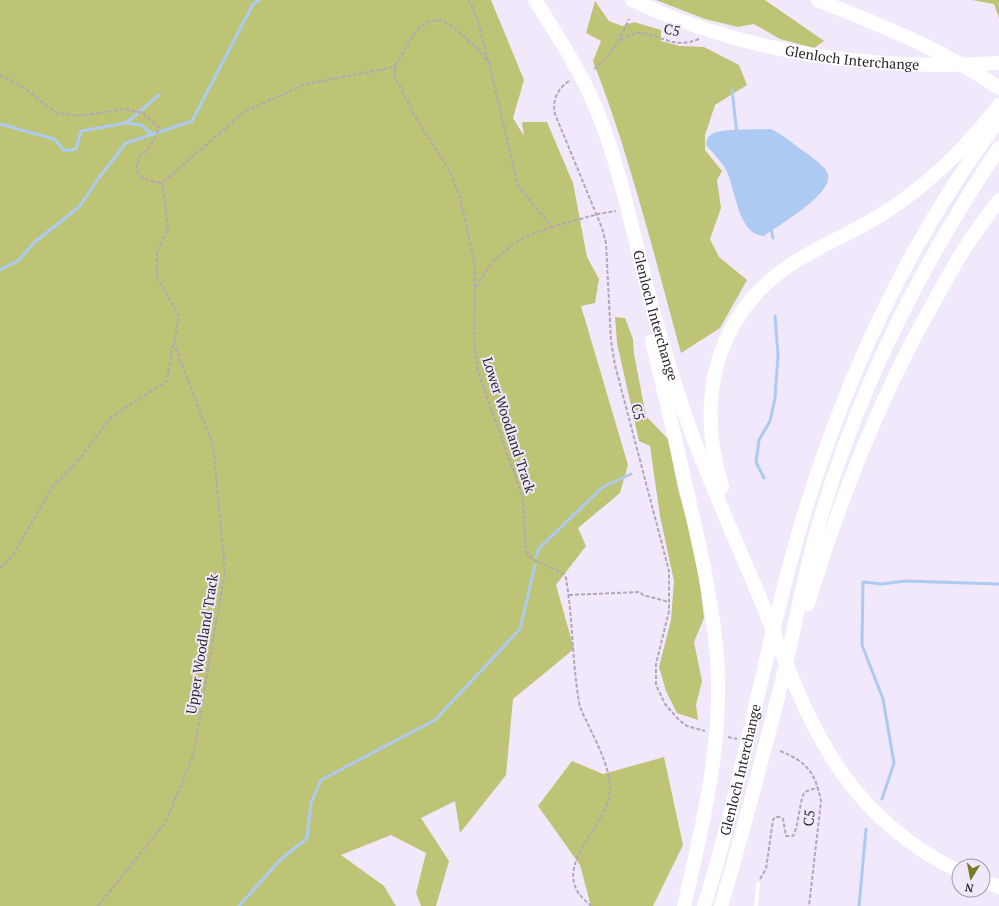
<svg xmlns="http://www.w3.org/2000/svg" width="999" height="906" font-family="'PT Serif',serif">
<rect width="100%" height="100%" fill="#f2e8fb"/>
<!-- green -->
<g fill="#bec475">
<path d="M0,0h491l33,80 -11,38 11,18 -2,-14h25l26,61 14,74 12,22 -4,24 -14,3 47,159 -8,28 -42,35 8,18 -30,39 18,64 -61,50 -7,76 -46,58 -5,-32 -34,17 28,43 -13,45h-15l-5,-13 10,-40 -35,-18 -50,20 43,31 12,20h-396z"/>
<path d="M656,0h109l59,41 -10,7 -34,-9 -26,-15 -16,3 -33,-8z"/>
<path d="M972,0h27v18l-5,-14z"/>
<path d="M595,1l14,20 13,5 12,-4 27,8v11l19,5 24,1 35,18 8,20 -32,20 -10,30v15l17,21 -5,9 4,28 -11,31 9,18 28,23 -27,48 -39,25c-27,-98 -51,-197 -88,-292l8,-20 -15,-8z"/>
<path d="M615,317l10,1 8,21 1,15 12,62 22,23 10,50 13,47 8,40 5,42 -10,24 8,39 -6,24 2,15 -21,-7 -11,-22 -7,-24 12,-47 3,-39 -14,-65 -10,-70 -11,-5 -22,-98z"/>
<path d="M664,757l19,88 -30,61h-62l-11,-41 -42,-59 34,-45 31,13z"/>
</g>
<!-- water -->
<path fill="#adcaf2" d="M771,129c14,7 25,17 38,26 6,5 17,12 19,19 5,21 -48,50 -64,62 -26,-1 -28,-45 -37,-64 -4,-10 -14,-18 -21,-27 1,-5 1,-8 6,-11 10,-6 46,-4 59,-5z"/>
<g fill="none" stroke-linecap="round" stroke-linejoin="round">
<!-- stream -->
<g stroke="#adcaf2" stroke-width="3">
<path d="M732,90l5,44"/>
<path d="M126,123l33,-28"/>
<path d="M0,124l54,15 11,12 11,-2 5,-18 45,-8 15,2 11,9"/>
<path d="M771,228l2,10"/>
<path d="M0,270l19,-10 16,-18 44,-35 22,-32 25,-32 66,-22 61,-117 6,-4"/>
<path d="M764,478l-8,-16 3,-22 11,-19 5,-23 3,-43 -3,-39"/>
<path d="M536,557l3,-9 64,-61 28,-13"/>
<path d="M882,799l12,-36 -11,-64 -21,-54 1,-63 19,2 23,-3 94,3"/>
<path d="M239,906l40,-45 28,-23 4,-35 10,-23 114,-60 85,-91 15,-64"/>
<path d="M859,906l7,-77"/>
</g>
<!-- path -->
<g stroke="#b0a8b7" stroke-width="2" stroke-dasharray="4 2" stroke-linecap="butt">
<path d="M469,0l9,20 10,42"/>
<path d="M620,39c7,0 11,-6 18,-6 24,1 34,17 61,6"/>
<path d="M594,69c18,-14 26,-30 35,-50"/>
<path d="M0,75l20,10 37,28 22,3 46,-7 18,4 16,15 -4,10 -8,12 -8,7 -3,13c6,11 15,11 26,13"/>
<path d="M569,81c-12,8 -17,20 -14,33l47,114 4,15 5,98 4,24 54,206v40l-13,53v21l9,19 14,16 8,6 18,5"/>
<path d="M476,287c18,-33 40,-49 76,-60"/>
<path d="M0,568l12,-11 39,-68 29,-31 32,-42 55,-35 6,-36"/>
<path d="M569,595l71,-3 3,3 26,7"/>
<path d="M728,737l9,2"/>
<path d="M780,751c27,11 35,21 41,50l-12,105"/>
<path d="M760,879l6,-10 7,-49 2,-3h5l3,2 3,17h7c6,-10 7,-40 12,-44 4,-2 9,-3 13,-5"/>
<path d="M98,906l67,-83 28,-67 32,-185 -12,-126 -39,-101 5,-28 -22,-39v-24l11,-25 -6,-45 82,-71 62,-28 89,-17"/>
<path d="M592,906c-50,-35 15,-76 18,-115 1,-23 -14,-49 -23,-69 -3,-6 -7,-13 -8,-20 -7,-41 -6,-83 -13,-124l-2,-4 -32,-15 -6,-8 -3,-53 -45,-126 -4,-27 1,-79 -15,-69 -11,-27 -32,-50 -22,-43v-10l11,-20 10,-16 13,-10 13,-1 10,6 25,22 12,15 29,123 34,41 46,-13 18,-3"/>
</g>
<!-- lane -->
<path stroke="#fff" stroke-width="4" d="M756,906l2,-22"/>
<!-- highway -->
<g stroke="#fff" stroke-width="14">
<path id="s1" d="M535,0c22,35 45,70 61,108 27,66 39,138 58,206 12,43 25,86 41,128 20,52 43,104 65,156 24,59 45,122 82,175 29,41 71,77 117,98"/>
<path id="s2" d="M632,0c114,54 242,71 367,63"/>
<path d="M818,0c62,25 126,50 181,88"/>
<path d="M652,341c13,53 25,106 37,159 11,48 22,96 27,146 9,88 -12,175 -32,260"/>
<path d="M722,487c-26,-85 -9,-170 68,-222 32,-21 68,-34 100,-56 41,-27 79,-65 109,-104"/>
<path d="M808,604c32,-106 72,-208 127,-304 11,-19 21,-40 34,-58 9,-14 20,-28 30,-42"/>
<path d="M983,881l16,6"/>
<path id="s3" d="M704,906c39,-123 59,-251 95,-375 43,-146 108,-289 200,-411"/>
<path d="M721,906c22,-74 42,-150 61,-225 12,-50 21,-101 35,-151 39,-137 103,-264 182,-382"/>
</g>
</g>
<g text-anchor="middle" stroke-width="4" stroke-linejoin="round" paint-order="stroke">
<!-- street labels -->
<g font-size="14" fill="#29252c" stroke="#f2e8fb">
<text transform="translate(672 30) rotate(11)" y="5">C5</text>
<text dy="5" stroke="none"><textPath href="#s2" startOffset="229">Glenloch Interchange</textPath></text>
<text dy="5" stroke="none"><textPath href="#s1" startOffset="340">Glenloch Interchange</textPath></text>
<text transform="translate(638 412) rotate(75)" y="5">C5</text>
<text transform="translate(509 425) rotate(72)" y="5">Lower Woodland Track</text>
<text transform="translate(202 644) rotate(-81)" y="5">Upper Woodland Track</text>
<text dy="5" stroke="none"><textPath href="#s3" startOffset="141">Glenloch Interchange</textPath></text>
<text transform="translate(809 818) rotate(-84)" y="5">C5</text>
</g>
</g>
<!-- north arrow -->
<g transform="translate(971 878) rotate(190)"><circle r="19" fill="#f2e8fb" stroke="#a29aa8"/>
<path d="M0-3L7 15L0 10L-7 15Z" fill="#747b25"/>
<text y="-6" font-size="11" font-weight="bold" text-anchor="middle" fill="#29252c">N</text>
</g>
</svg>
